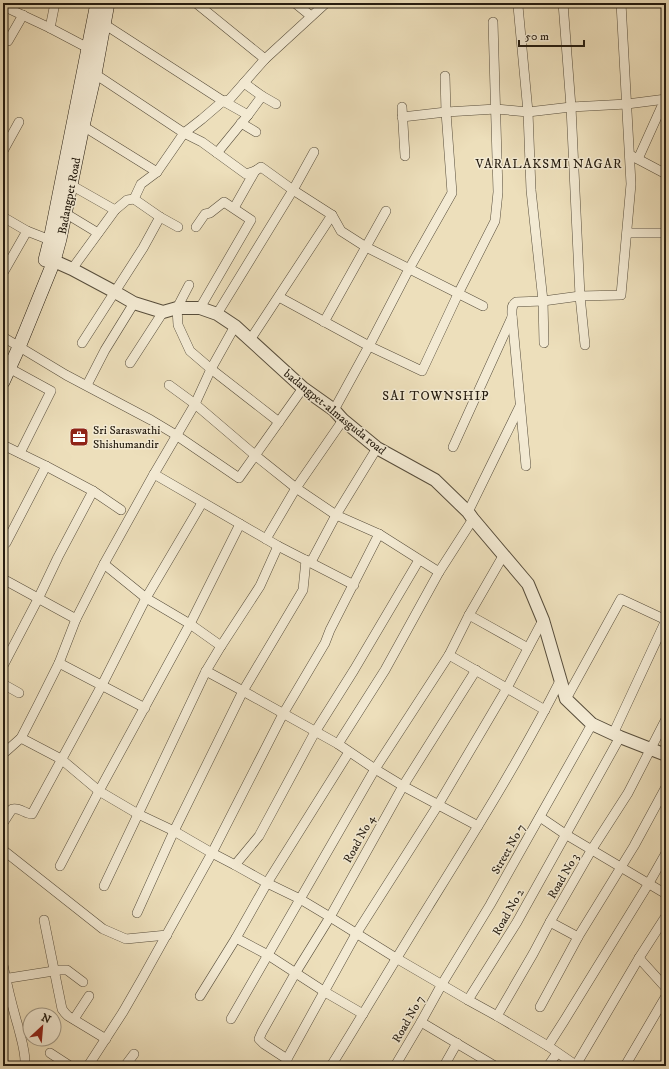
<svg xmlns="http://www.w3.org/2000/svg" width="669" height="1069" font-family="'IM FELL DW Pica',serif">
<rect width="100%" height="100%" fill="#eddfbb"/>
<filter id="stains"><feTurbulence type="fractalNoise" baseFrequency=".005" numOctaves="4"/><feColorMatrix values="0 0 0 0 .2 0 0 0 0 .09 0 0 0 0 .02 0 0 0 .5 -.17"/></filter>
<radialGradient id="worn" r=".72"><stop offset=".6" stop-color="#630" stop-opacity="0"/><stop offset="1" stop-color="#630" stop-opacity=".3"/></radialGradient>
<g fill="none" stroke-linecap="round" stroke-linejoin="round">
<defs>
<g id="minor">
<path d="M196,3l69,56"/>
<path d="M295,3l16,13"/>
<path d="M563,3l8,104 9,189 5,49"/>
<path d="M3,6l47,22 38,20"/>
<path d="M518,6l10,106 3,78 12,111 1,42"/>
<path d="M99,23l5,1 119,77 25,14"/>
<path d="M50,28l5,-25"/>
<path d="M3,40l2,1h3l15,-26"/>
<path d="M95,74l89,59 18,9 44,32 9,-3 6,-4 32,23 39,25 9,16 25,16 117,59"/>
<path d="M244,83l18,13 14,8"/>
<path d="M402,107l3,49"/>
<path d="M402,117l44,-5 50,-3 32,3 43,-5 56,-3 39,-5"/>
<path d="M241,123l15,9"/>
<path d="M83,126l74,46"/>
<path d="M3,151l16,-29"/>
<path d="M217,153l31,-38 14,-19"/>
<path d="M632,156l34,18"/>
<path d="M638,159l23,-51 5,-5"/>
<path d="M71,185l44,25"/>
<path d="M134,199l26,18 18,10"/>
<path d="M234,208l21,-37"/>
<path d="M65,213l33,20"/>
<path d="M3,217l24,14 23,9"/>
<path d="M196,227l9,-13 5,-1 14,-11 27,18 -51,88"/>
<path d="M627,233h39"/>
<path d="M72,269l43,-59 12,-10 7,-1 7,-15 16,-12 27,-39 18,-14 21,-18 6,-1 36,-41 61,-56"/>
<path d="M3,273l24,-42"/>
<path d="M189,285l-12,23 1,17 12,26 21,18 68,53"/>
<path d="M279,297l90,49 53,25 36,-77 37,-73 3,-29 -5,-170"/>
<path d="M217,314l76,-124 21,-38"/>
<path d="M324,322l62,-111"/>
<path d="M3,337l63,38 85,45 25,15 63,43 64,-90"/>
<path d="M250,340l82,-125"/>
<path d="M82,343l61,-95 17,-31"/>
<path d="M130,363l33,-51"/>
<path d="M9,368l42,23 -31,62"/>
<path d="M87,385l18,-35 29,-47"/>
<path d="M169,385l26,19 61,52 40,32 40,27 43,19 60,38 34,-53"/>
<path d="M334,410l35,-64 40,-77 43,-76 -6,-81 -1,-36"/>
<path d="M3,445l43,21 47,25 28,19"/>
<path d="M453,447l59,-130"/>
<path d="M526,466l-14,-151c0,-5 -1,-10 4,-13l27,-1 37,-5 41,-1 10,-111 -10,-181"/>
<path d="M154,474l124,72 76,39"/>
<path d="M468,512l52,-106"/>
<path d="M266,539l30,-51 47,-68"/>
<path d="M3,542l3,1 40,-77"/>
<path d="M311,562l25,-47 41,-67"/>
<path d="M104,564l42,34 44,26 31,22"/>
<path d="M3,579l73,40"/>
<path d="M469,615l59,33"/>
<path d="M449,655l96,55"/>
<path d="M59,663l86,45"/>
<path d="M3,666l35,-67 20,-42 35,-66"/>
<path d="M206,671l37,20 95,53 37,25 28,17 75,40"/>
<path d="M3,684l16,9"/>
<path d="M566,699l55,-100 45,21"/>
<path d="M613,734l53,-114"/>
<path d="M21,738l40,21 38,32 39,23 36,17 38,22 23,12 32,18 33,16 30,18 66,41 72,42 29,16 51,30 29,20"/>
<path d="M338,744l47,-74 54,-98"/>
<path d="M3,754l18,-16 18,-35 20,-40 17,-44 28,-55 50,-90 41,-70 16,-35 24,-43"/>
<path d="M540,817l25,17 101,60"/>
<path d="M3,823l9,-14c8,-2 13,5 20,5l70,-129 44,-87 56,-95"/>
<path d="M3,850l100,79 23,10 41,-4"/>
<path d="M235,865l24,-29 56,-104 39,-62 65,-110"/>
<path d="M60,866l39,-75 91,-167 50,-100"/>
<path d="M104,886l102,-215 15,-25 39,-60 18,-40"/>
<path d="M137,913l37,-82 69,-140 60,-101 3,-30"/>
<path d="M44,920l18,89 3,4 3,3 38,23"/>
<path d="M550,922l28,15"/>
<path d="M236,938l32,17 57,37 38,22"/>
<path d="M639,958l27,30"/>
<path d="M3,965c4,20 9,41 15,61 3,13 8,26 7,40"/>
<path d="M3,979l57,-9h7l16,12"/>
<path d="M200,996l36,-58 31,-55 82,-131"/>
<path d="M468,1000l49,-78 103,-185"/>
<path d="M540,1007l38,-70 56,-91 32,-59"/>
<path d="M497,1016l36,-62 17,-32 42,-73 36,-56 38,-74"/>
<path d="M74,1019l15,-23"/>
<path d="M231,1019l144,-250 74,-114 20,-40 34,-59"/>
<path d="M421,1022l74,44"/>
<path d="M548,1046l16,-25 85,-138 17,-30"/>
<path d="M50,1053l20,13"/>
<path d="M287,1059l69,-125 82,-129 69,-117 36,-68"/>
<path d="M576,1065l63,-107 27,-42"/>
<path d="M88,1066l35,-54 19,-33 70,-126 71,-139 42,-71 5,-13 49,-96"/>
<path d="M125,1066l9,-12"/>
<path d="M287,1066v-7l-23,-15 -5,-5 3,-7 34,-60 34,-55 73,-131 73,-116"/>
<path d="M331,1066c33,-53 64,-106 97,-159 46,-74 93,-149 133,-228"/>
<path d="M395,1066l26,-44 21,-38 48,-79 102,-181"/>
<path d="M444,1066l13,-23"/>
<path d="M548,1066l9,-13"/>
<path d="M625,1066l41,-70"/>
</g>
<path id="tertiary" d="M46,259l8,2 18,8 43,23 19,11 29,9 14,-4h23l17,6 18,12 68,62 31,22 9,10 34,28 58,32 33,32 5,7 55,65 15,36 23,79 26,25 28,13 46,18"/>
<g id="secondary">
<path d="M45,260l5,-20 47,-237"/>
<path d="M3,382l16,-35 9,-22 26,-64 6,-22 23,-113 12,-52 13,-71"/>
</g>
</defs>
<!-- minor casing -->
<use href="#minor" stroke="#574d3b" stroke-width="10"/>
<!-- tertiary casing -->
<use href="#tertiary" stroke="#574d3b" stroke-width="14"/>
<!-- secondary casing -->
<use href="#secondary" stroke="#251c10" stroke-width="14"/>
<!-- minor -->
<use href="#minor" stroke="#f3ead3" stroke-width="9"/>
<!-- tertiary -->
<use href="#tertiary" stroke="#f3ead3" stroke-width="12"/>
<!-- secondary -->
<use href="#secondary" stroke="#f3ead3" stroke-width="13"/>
</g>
<!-- icons -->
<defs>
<symbol id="office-square" viewBox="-11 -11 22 22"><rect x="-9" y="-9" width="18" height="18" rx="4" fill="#8f2418" stroke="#f3ead3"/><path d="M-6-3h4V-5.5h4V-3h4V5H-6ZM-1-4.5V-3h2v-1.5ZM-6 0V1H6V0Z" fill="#fff"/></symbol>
</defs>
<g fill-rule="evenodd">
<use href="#office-square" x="68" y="426" width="22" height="22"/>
</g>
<g text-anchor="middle" stroke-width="3" stroke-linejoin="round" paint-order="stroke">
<!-- street labels -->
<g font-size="12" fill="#251c10" stroke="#f3ead3">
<text transform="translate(69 196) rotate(-79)" y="4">Badangpet Road</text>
<text transform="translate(335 412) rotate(39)" y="4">badangpet-almasguda road</text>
<text transform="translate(359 839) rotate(-61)" y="4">Road No 4</text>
<text transform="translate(508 849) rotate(-60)" y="4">Street No 7</text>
<text transform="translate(563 876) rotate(-60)" y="4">Road No 3</text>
<text transform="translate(508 912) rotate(-60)" y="4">Road No 2</text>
<text transform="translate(408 1019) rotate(-60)" y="4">Road No 7</text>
</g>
<!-- poi labels -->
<g font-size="12" fill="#251c10" stroke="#f3ead3" text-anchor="start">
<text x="93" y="434">Sri Saraswathi<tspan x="93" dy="14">Shishumandir</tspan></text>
</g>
<!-- neighbourhood labels -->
<g font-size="13" letter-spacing="1" fill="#251c10" stroke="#f3ead3">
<text x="549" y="168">VARALAKSMI NAGAR</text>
<text x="436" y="400">SAI TOWNSHIP</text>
</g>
</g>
<!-- margin -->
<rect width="669" height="1069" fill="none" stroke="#eddfbb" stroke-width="16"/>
<rect x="4" y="4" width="661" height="1061" fill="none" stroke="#251c10" stroke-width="2"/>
<rect x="8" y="8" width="653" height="1053" fill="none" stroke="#251c10"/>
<!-- north arrow -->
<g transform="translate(42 1027) rotate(26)"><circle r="19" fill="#f3ead3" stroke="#a19885"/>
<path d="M0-3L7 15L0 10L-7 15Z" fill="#8f2418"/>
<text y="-6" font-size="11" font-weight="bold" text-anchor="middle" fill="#251c10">N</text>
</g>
<!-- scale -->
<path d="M519 40v6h65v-6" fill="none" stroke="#251c10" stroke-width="2"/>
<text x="525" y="40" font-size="12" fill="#251c10" stroke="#f3ead3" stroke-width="3" paint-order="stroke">50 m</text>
<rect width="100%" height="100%" filter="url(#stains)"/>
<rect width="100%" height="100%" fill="url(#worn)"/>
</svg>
